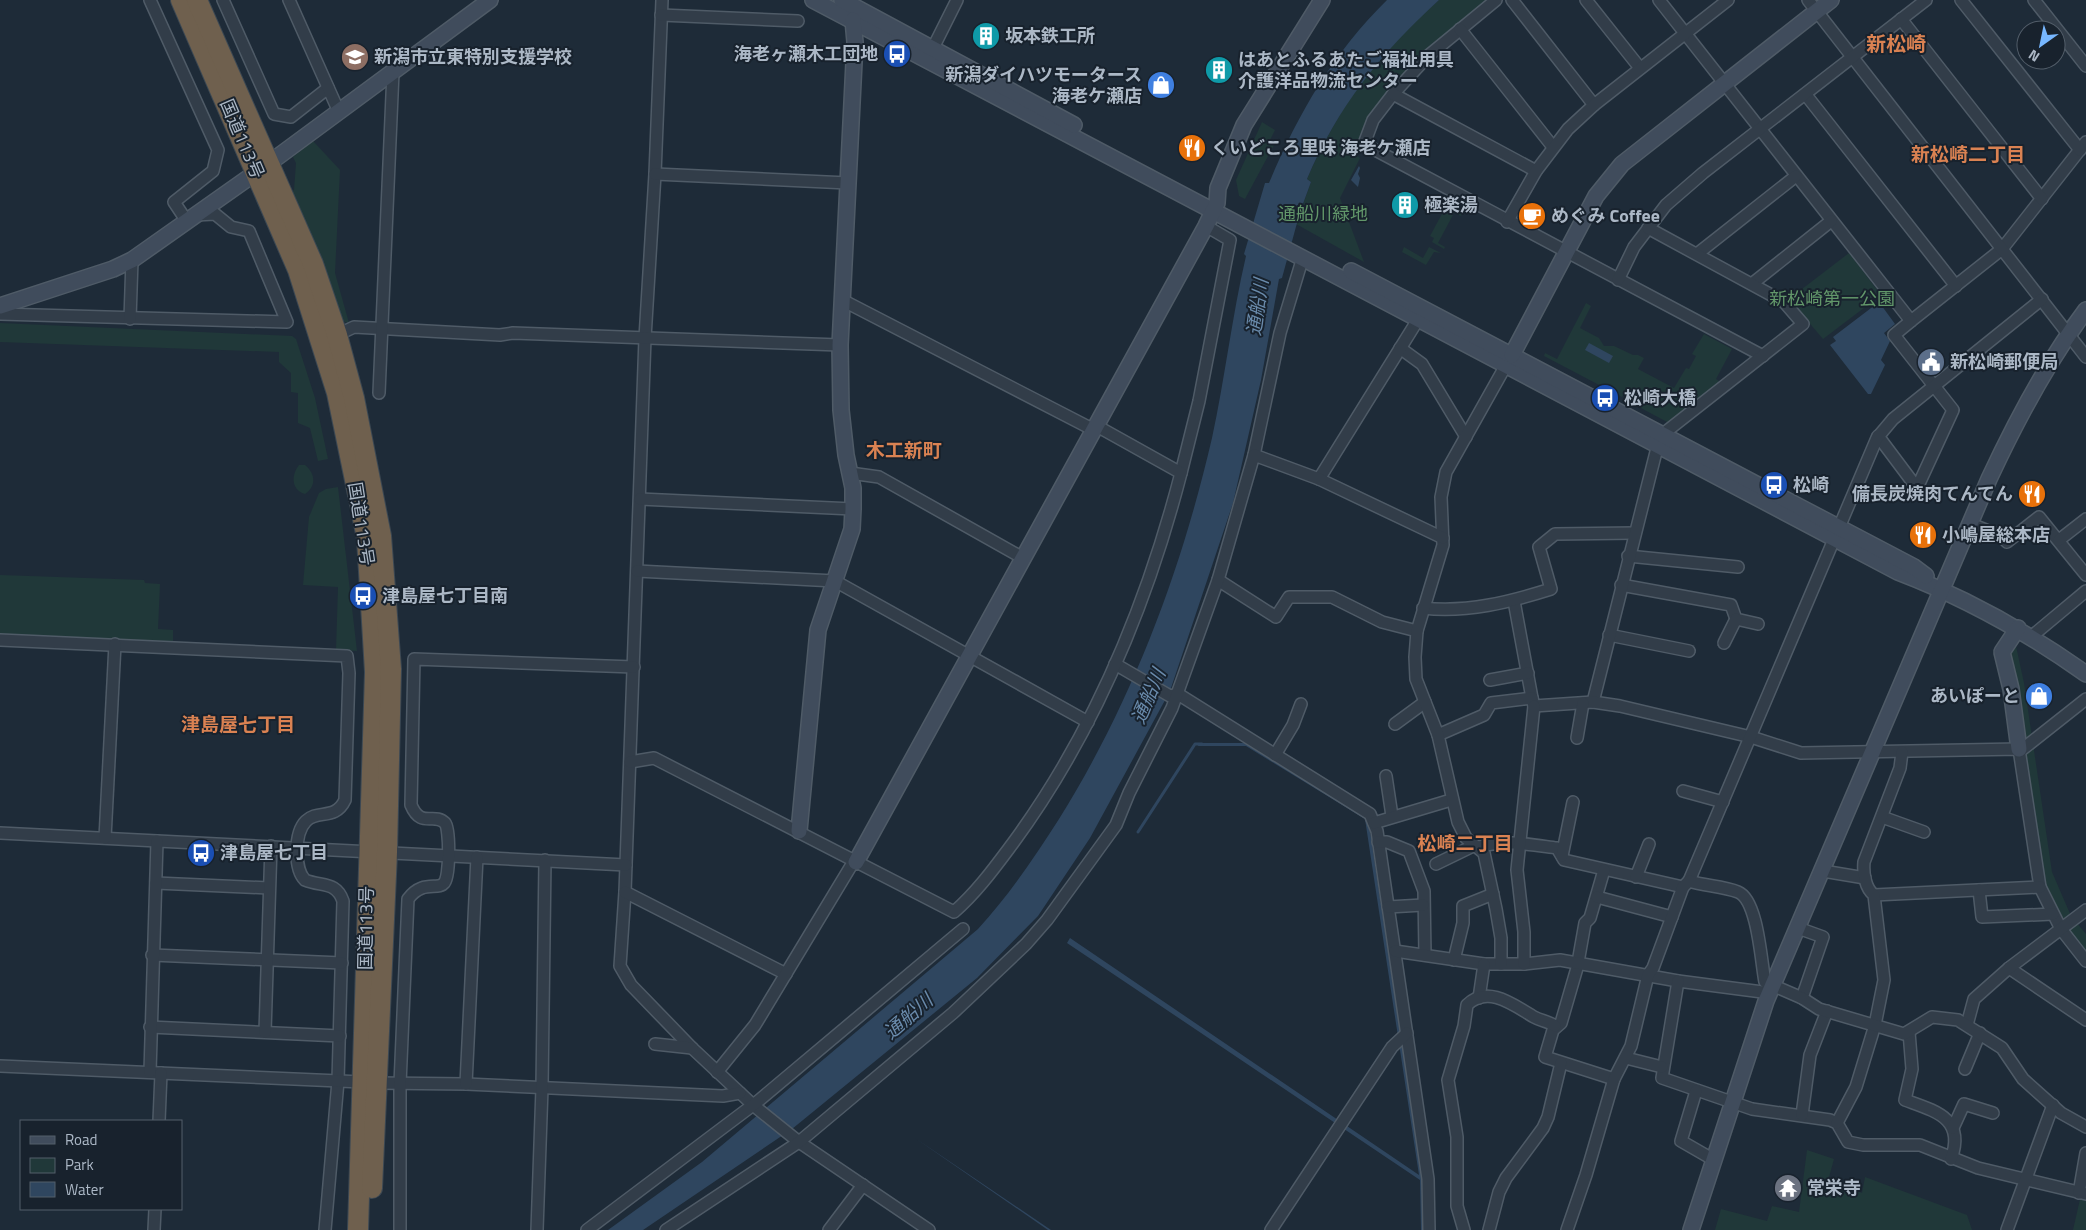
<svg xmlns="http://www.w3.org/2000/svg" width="2086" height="1230" font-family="'Titillium Web','Noto Sans JP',sans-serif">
<rect width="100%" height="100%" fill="#1e2b38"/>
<!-- green -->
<g fill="#203839">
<path d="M1439,0h54l-33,29 -87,90 -19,35 6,4 -20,40 24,64 -68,-38 15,-42 -4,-3c22,-51 54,-103 93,-143 12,-13 26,-24 39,-36z"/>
<path d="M1262,122l13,8 -6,12 5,3 -29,54 -6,-3 -3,-16z"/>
<path d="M313,141l27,29 -5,103 14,50 -8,-2 -53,-128 6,-3 2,-27 -3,-6z"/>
<path d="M1450,199l15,9 -4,8 -7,-3 -16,30 7,4 -1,2 -12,-7 2,-4 -4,-2z"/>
<path d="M1404,247l19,11 6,-11 12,6 -7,-1 -8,13 -24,-13z"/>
<path d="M1849,253l32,42 -58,44 -34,-40z"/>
<path d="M1586,303l5,3 -11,22 19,10 5,8h10l19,9h5l6,3 -6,11 36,19 12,-20 3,1 7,-13 -4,-2 12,-20 28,15 -16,30 3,2 -2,5 -48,37 -30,-16 5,-10 -17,-9 -5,9 -78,-41 1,-3 12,6z"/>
<path d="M0,323l292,13 4,3 19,59 13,61 -10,2 -8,-33 -12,-5v-30l-7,-1v-19l-12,-11v-10l-279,-10z"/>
<path d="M299,465h6c10,8 12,21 0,29 -14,-4 -14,-19 -6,-29z"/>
<path d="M338,487l19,164 -21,-1 2,-63 -35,-2 6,-68 10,-24 7,-4z"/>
<path d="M0,575l144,5 1,3 15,1 -2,45 15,1v13l-173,-7z"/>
<path d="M2012,644l4,2 8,37 28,189 19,44 15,18v22l-18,-23 -22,-44 -38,-229z"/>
<path d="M1807,1150l27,9 -6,22 34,12 3,-16 102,38 5,15h-257l6,-21 46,12 5,-15 27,6z"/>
<path d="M2081,1195l5,1v34h-13z"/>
</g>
<!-- water -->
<g fill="#2f465f">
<path d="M1387,0h52c-58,53 -101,106 -132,179l4,3 -11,30 -18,66 -3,1 -18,101 -28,123 -63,188 -80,147 -52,78 -61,62 -185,151 -149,101h-35l94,-68 276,-233c31,-34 56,-71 81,-110 73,-117 122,-247 153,-381 13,-60 20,-122 34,-182l-2,-2 21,-71h4c29,-69 64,-130 118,-183z"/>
<path d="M1359,166l1,2 -2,6 2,4 -2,9 -7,-7z"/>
<path d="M1879,302l16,22 -11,9 6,8 -9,19 4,5 -14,29h-3l-38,-49 6,-4 -3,-4z"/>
<path d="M1589,343l24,13 -4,7 -24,-13z"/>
<path d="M1199,743h48l121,75 55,365 1,47h-3l-1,-50 -353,-237 3,-5 349,237 -54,-356 -119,-73h-48z"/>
<path d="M915,1138l136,92h-3z"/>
</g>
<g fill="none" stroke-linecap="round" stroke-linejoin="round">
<!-- stream -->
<path stroke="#2f465f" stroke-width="3" d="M1138,832l57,-88h7"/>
<defs>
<g id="street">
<path d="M150,0l68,150 -5,21 -39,31 12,18"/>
<path d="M223,0l51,114 17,3 37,-29"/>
<path d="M289,0l50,112"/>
<path d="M662,0l-7,174 -10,164 -20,554 -5,74 11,19 61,63 61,57 46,37 130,88"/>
<path d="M1496,0l-68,56 -35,38 -20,26 -9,24 399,212"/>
<path d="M1512,0l82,105"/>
<path d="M1586,0l54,68"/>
<path d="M1659,0l252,321 91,-72 84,-107"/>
<path d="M1808,0l278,357"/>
<path d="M1961,0l119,150"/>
<path d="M2034,0l52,66"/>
<path d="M661,15l137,6"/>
<path d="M1901,19l141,180"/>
<path d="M1460,29l93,118"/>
<path d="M933,48l24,-48"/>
<path d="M1393,94l143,77"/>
<path d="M1806,95l150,191"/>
<path d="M655,174l193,9"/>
<path d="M1507,222l29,-51 32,-42 26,-24 134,-105"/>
<path d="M1697,254l99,-78"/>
<path d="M1618,280l16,-33 32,-42 37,-32 223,-173"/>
<path d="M1753,283l78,-62"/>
<path d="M842,300l252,130"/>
<path d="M0,314l287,8 -38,-91 -18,-4 -16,-13 -20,1"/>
<path d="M130,319l2,-59"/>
<path d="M337,335l17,-8 146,8 13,-2 327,12"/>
<path d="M1400,348l22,16 44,73"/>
<path d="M379,393l14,-321"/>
<path d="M1878,436l39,52 36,-78 -59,-75 17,-14"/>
<path d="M1254,455l26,-122 23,-76"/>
<path d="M850,473l29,4 144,81"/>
<path d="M1181,473l18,-72 31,-161 -24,-14"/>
<path d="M1319,479l100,-161"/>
<path d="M640,499l213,10"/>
<path d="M1971,524l30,12 6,6 32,-25 47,58"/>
<path d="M2059,540l27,-21"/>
<path d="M1628,556l110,11"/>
<path d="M637,571l198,10 253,141"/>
<path d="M1218,580l58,37 13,-20h43l50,25 35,9"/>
<path d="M1621,585l110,20 5,14 22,5"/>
<path d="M1514,601l18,97"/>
<path d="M1423,608c44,5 87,-6 128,-19l-12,-42 16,-13 80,-1"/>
<path d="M1609,635l80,16"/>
<path d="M2032,636l54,-45"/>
<path d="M0,640l347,16 2,17 -4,127c-10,21 -27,9 -39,21 -12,12 -12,48 -1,59 17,7 31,1 38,21l-5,180 -13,149"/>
<path d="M1724,643l12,-24"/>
<path d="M1115,664l55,32 8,-2 192,120 7,17 51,348 1,51"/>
<path d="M1490,680l38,-7"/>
<path d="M1593,702l65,-258 5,-10 140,-110 -19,-22 -136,-74"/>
<path d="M1395,724l30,-22"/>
<path d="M1438,735l46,-20 7,-12 41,-5 2,8 59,-4 27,4 131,31 50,16 218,-4 21,138 21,42 25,32"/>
<path d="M1577,738l6,-35"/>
<path d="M2019,752l67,-53"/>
<path d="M1275,755l18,-30 8,-21"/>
<path d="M630,762l24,-4 300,154c23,-20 41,-45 59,-69 80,-109 134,-239 168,-370l-86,-48"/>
<path d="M1386,776l6,40"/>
<path d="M1683,791l40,11"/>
<path d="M1882,817l42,15"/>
<path d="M1374,823l77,-23"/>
<path d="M0,833l626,32"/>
<path d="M105,838l10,-194"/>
<path d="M1378,842h9l22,9 15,40 1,64"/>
<path d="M1479,847c24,-8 54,-2 78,1l7,12 119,27"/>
<path d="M1562,856l11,-54"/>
<path d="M1436,864l37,-18"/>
<path d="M1604,870l-14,48 -5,5 -8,45 -16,55 -8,7 -8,27 69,22"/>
<path d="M1823,871l42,7"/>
<path d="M1636,877l13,-33"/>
<path d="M1689,881l188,-443 16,-19 149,-120"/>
<path d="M156,883l113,5"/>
<path d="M1979,890l3,27 71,-3"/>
<path d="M625,892l161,82"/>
<path d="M1874,895l166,-8"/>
<path d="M1597,897l75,20"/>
<path d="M1388,907l35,-2"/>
<path d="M1798,928l25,9 -21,61"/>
<path d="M1395,951l89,13h40l36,-4 118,21 92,12"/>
<path d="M152,955l190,8"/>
<path d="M1454,960l9,-37v-17l30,-12"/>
<path d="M1501,964v-26l-5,-29 -12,-56 -18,-15 -8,-16 -20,-87 -22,-56 -1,-22 2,-26 26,-86 -2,-48 5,-25 64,-114"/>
<path d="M1524,964v-32l-7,-62 17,-164"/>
<path d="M2009,968l77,52"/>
<path d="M1678,981l-16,97 90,31 78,11 7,3 11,19 15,3h57l58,23 108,26"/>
<path d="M1479,998l5,-34"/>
<path d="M1967,1025l7,-26 35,-31 77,-58"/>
<path d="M150,1027l190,9"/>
<path d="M265,1032l6,-186"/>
<path d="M1909,1032l3,37 -7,31c30,11 61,18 46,59"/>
<path d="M655,1044l37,4"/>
<path d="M1626,1058l36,9"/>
<path d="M0,1066l362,16"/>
<path d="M1965,1069l15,-36"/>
<path d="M150,1072l7,-231"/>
<path d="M717,1072l38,-47 99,-164"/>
<path d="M377,1083l89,1 257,12 17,-3"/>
<path d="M466,1084l11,-227"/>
<path d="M1696,1091l-15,50 33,19"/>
<path d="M1802,1115l8,-60 17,-44"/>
<path d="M159,1121l2,-48"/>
<path d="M1837,1123l19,-36 19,-62 9,-45 -10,-85c-9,-7 -11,-22 -10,-33l36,-94 2,-16"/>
<path d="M1953,1128l11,-24 29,9"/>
<path d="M2079,1193l7,-40"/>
<path d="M154,1230l1,-21"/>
<path d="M400,1230v-146l8,-185c15,-20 30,-8 36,-16 6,-5 6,-54 1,-60 -11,-11 -24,6 -34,-18l3,-146 220,8"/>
<path d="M537,1230l5,-142 3,-228"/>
<path d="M587,1230l170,-128 206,-173"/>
<path d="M666,1230l133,-88 154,-129 73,-69 21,-24 69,-95 13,-32 43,-85 46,-128 36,-125 65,24 124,59"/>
<path d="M829,1230l34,-45"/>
<path d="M1271,1230l121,-183 15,-14"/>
<path d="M1464,1230l-7,-24v-69l-9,-57 16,-54 3,-21c21,-21 48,1 67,12 7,4 14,4 21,9"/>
<path d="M1489,1230l10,-38 7,-14 37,-50 5,-11 13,-54"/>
<path d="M1567,1230l19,-55 28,-96 17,-33 17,-71 5,-7 30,-81 6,-6c16,5 34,5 49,11 20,8 23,70 27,90l37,16 17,11 85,25 28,-17 26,3 44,28 21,31 38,34 25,14"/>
<path d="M2007,1230l46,-125"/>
</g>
<g id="secondary">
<path d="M813,0l1085,572c68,26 129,60 188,102"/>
<path d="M842,0l232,125"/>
<path d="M1351,271l483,254 80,42 12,9"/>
<path d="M0,306l113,-37 19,-9 136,-96 222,-164"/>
<path d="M1512,355l84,-159 26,-32 209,-164"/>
<path d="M2018,628l-16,24 9,37 8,60"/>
<path d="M799,831l19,-201 34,-101 1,-20v-21l-7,-33 -5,-45 -1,-65 15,-303 -2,-22"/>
<path d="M856,862l350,-636 11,-23 1,-15 26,-63 78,-125"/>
<path d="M1691,1230l75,-229 223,-522c27,-58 58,-117 97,-169"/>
</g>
<g id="highway">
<path d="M181,0l117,270 39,123 30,145 8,134 -17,558"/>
<path d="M197,0l116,264 24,71 17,63 27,138 10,133 -4,183 -15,336"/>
</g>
</defs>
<!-- street casing -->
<use href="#street" stroke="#4f5b67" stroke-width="14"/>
<!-- secondary casing -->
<use href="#secondary" stroke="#4f5b67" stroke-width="18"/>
<!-- highway casing -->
<use href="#highway" stroke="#3c4853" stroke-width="22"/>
<!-- street -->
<use href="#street" stroke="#323d49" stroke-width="11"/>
<!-- secondary -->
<use href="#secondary" stroke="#404c5c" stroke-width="15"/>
<!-- highway -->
<use href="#highway" stroke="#6f604e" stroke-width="20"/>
</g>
<!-- icons -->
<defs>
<symbol id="building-disc" viewBox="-11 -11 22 22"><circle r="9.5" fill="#0f9aa8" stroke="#18222d"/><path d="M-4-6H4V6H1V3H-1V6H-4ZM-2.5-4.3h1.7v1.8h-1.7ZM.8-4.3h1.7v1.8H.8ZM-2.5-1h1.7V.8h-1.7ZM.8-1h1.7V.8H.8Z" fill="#fff"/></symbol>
<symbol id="bus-disc" viewBox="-11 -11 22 22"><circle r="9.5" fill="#1a4fb4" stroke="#18222d"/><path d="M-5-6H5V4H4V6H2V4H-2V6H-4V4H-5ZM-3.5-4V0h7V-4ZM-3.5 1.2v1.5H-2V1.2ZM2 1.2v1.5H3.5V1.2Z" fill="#fff"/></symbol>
<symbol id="school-disc" viewBox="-11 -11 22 22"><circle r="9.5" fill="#8d6e63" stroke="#18222d"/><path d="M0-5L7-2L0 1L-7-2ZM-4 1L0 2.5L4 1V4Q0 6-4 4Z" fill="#fff"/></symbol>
<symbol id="shop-disc" viewBox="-11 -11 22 22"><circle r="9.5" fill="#3f7fe0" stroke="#18222d"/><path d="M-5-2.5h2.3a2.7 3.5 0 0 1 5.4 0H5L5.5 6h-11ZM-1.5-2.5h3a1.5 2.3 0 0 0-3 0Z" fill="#fff"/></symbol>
<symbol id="restaurant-disc" viewBox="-11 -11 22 22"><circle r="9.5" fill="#e8710a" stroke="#18222d"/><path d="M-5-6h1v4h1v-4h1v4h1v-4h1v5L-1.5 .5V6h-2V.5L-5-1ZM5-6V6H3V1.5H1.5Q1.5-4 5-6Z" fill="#fff"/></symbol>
<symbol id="cafe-disc" viewBox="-11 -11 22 22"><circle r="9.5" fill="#e8710a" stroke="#18222d"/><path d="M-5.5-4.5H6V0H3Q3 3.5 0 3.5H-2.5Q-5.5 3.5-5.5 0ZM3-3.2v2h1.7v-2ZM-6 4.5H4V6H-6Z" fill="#fff"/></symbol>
<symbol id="civic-disc" viewBox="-11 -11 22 22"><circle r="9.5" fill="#5c6f8a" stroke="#18222d"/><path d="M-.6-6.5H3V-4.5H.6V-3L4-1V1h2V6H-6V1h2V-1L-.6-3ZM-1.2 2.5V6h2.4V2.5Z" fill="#fff"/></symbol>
<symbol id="temple-disc" viewBox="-11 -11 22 22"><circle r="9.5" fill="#6b7280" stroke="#18222d"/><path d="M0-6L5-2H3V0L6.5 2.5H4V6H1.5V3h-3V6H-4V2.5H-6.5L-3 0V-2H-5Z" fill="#fff"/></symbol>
</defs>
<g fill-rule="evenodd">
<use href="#building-disc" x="970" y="20" width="32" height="32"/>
<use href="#bus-disc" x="881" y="38" width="32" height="32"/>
<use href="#school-disc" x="339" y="41" width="32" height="32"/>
<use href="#building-disc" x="1203" y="54" width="32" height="32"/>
<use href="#shop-disc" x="1145" y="69" width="32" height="32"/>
<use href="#restaurant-disc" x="1176" y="132" width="32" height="32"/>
<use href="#building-disc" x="1389" y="189" width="32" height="32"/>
<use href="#cafe-disc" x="1516" y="200" width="32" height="32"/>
<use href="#civic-disc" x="1915" y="346" width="32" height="32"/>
<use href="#bus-disc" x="1589" y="382" width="32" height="32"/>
<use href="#bus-disc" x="1758" y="469" width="32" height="32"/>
<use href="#restaurant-disc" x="2016" y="478" width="32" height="32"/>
<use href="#restaurant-disc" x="1907" y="519" width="32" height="32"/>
<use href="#bus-disc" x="347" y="580" width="32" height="32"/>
<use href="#shop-disc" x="2023" y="680" width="32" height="32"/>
<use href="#bus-disc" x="185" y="837" width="32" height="32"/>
<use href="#temple-disc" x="1772" y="1172" width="32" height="32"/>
</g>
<g text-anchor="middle" stroke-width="4" stroke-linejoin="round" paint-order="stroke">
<!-- poi labels -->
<g font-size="18" font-weight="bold" fill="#acb8c6" stroke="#18222d" text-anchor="start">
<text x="1005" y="42">坂本鉄工所</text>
<text x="878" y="60" text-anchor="end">海老ヶ瀬木工団地</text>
<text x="374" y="63">新潟市立東特別支援学校</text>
<text x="1238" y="66">はあとふるあたご福祉用具<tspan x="1238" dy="21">介護洋品物流センター</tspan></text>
<text x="1142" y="81" text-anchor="end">新潟ダイハツモータース<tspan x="1142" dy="21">海老ケ瀬店</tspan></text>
<text x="1211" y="154">くいどころ里味 海老ケ瀬店</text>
<text x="1424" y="211">極楽湯</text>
<text x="1551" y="222">めぐみ Coffee</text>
<text x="1950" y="368">新松崎郵便局</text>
<text x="1624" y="404">松崎大橋</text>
<text x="1793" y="491">松崎</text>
<text x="2013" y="500" text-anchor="end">備長炭焼肉てんてん</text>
<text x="1942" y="541">小嶋屋総本店</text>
<text x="382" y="602">津島屋七丁目南</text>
<text x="2020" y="702" text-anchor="end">あいぽーと</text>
<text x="220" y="859">津島屋七丁目</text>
<text x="1807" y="1194">常栄寺</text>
</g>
<!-- street labels -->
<g font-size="18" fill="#acb8c6" stroke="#18222d">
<text transform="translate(242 139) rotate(67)" y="6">国道113号</text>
<text transform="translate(361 524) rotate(81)" y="6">国道113号</text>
<text transform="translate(366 928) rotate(-89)" y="6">国道113号</text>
</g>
<!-- park labels -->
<g font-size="18" fill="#62976a" stroke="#18222d">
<text x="1323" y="220">通船川緑地</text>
<text x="1832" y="305">新松崎第一公園</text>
</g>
<!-- neighbourhood labels -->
<g font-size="19" font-weight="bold" fill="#da8252" stroke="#18222d">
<text x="1968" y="161">新松崎二丁目</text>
<text x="904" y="457">木工新町</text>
<text x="238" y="731">津島屋七丁目</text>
<text x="1465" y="850">松崎二丁目</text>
</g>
<!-- water labels -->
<g font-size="19" font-style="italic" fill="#6a8bac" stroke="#18222d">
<text transform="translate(1257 307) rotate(-82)" y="7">通船川</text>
<text transform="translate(1148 696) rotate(-67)" y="7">通船川</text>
<text transform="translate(908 1016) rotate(-41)" y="7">通船川</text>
</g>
<!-- quarter labels -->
<g font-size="20" font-weight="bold" fill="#da8252" stroke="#18222d">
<text x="1896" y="51">新松崎</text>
</g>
</g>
<!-- legend -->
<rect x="20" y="1120" width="162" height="90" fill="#18222d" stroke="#535e6a"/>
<rect x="30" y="1136" width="25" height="8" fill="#404c5c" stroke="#535e6a"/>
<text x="65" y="1145" font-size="15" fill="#acb8c6">Road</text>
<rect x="30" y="1158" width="25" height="15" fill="#203839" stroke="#535e6a"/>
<text x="65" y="1170" font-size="15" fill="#acb8c6">Park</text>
<rect x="30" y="1182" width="25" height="15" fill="#2f465f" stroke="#535e6a"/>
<text x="65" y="1195" font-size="15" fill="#acb8c6">Water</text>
<!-- north arrow -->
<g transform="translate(2041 45) rotate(213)"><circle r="24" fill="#18222d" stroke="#535e6a"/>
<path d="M0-4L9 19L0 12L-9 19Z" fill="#77b7ff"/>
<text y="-8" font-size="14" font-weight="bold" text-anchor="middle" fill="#acb8c6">N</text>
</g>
</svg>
